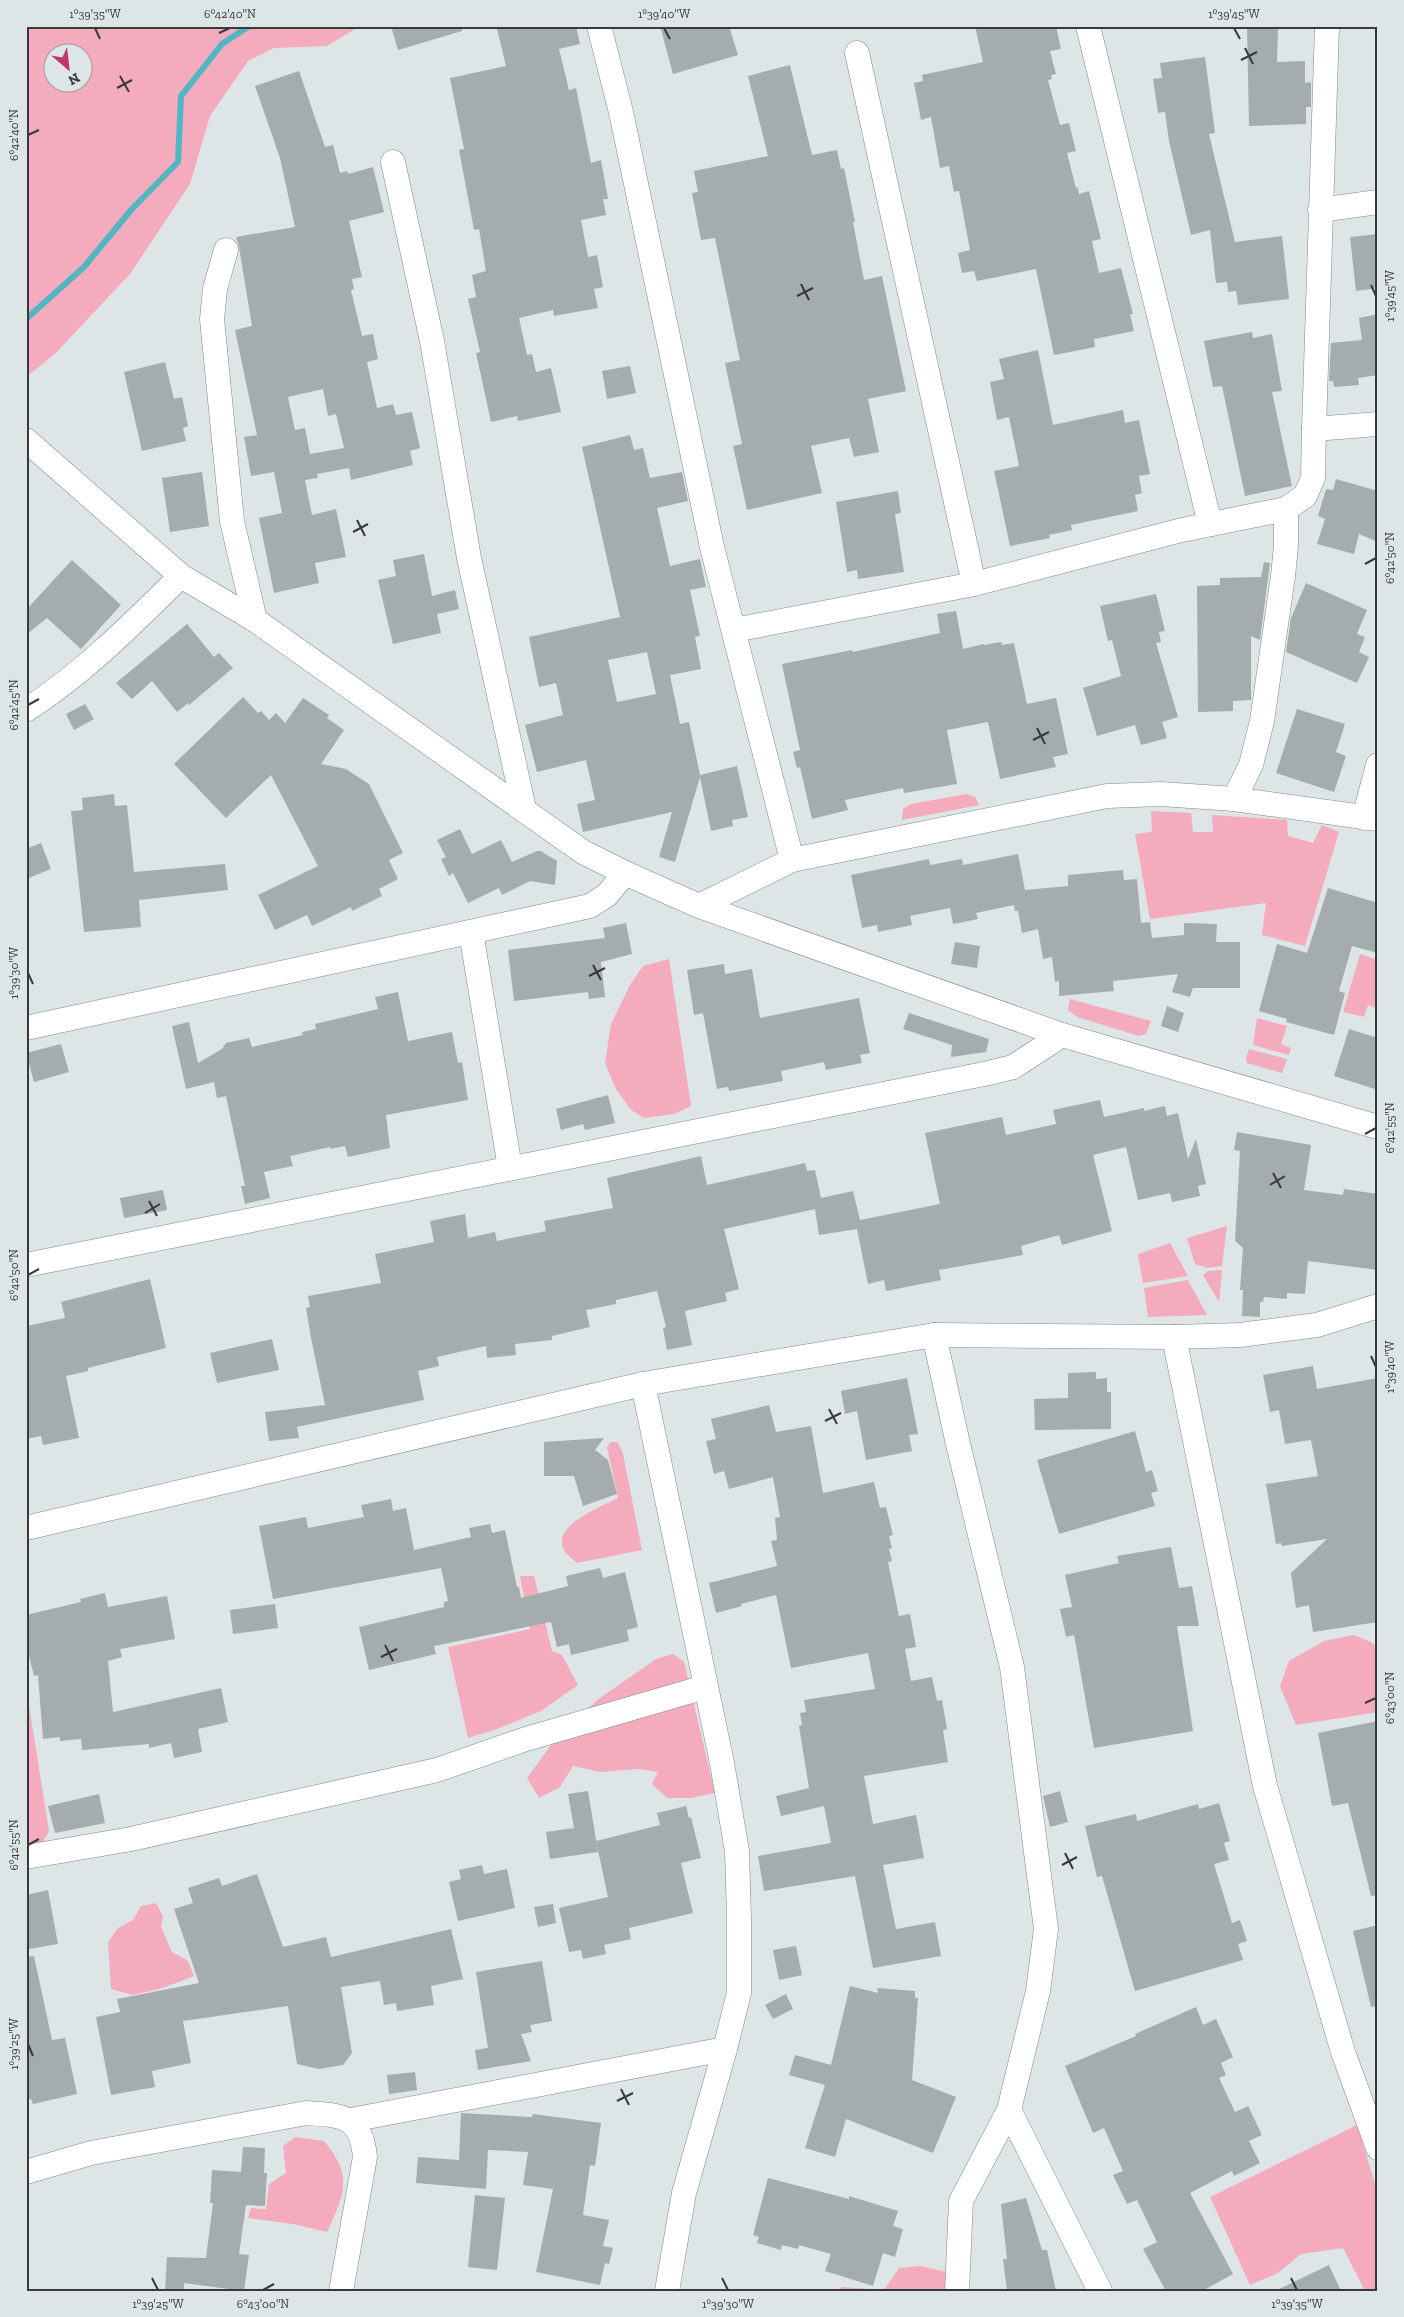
<svg xmlns="http://www.w3.org/2000/svg" width="1404" height="2317" font-family="'Zilla Slab',serif">
<rect width="100%" height="100%" fill="#dee5e6"/>
<!-- green -->
<g fill="#f5abbe" fill-rule="evenodd">
<path d="M26,26h334l-33,20 -53,2 -26,13 -38,55 -20,68 -60,90 -75,80 -29,23zM52,52h30v30h-30z"/>
<path d="M967,794l8,3 4,8 -77,15 1,-11 8,-5z"/>
<path d="M1151,811l40,2 2,19h20l-1,-17 75,5 1,16 25,7 9,-18 17,7 -34,114 -43,-11 4,-32 -116,16 -15,-85 17,-2z"/>
<path d="M1360,954l18,6v49l-10,-4 -4,12 -21,-5z"/>
<path d="M669,959l22,147 -17,8 -30,4 -13,-8 -15,-21 -11,-26 6,-39 19,-39 13,-19z"/>
<path d="M1070,999l81,22 -5,13 -7,2 -62,-19 -9,-7z"/>
<path d="M1257,1018l30,8 -6,18 10,4 -2,7 -36,-10z"/>
<path d="M1249,1049l38,10 -5,14 -35,-10 -1,-5z"/>
<path d="M1227,1226l-5,40 -15,2 -12,-4 -8,-26z"/>
<path d="M1170,1243l18,33 -45,7 -5,-29z"/>
<path d="M1222,1270l-3,32 -16,-27 5,-4z"/>
<path d="M1188,1280l19,35 -59,2 -4,-29z"/>
<path d="M611,1442h7l5,12 19,96 -65,13c-3,-3 -8,-6 -11,-10 -20,-26 37,-47 52,-55l-11,-51z"/>
<path d="M520,1576h14l18,75 10,4 16,30 -37,26 -44,18 -29,9 -20,-91 82,-18z"/>
<path d="M1354,1635l19,8 5,9v60l-82,13 -16,-39 9,-25 35,-20z"/>
<path d="M673,1654l11,8 31,131 -24,5h-24l-15,-14 6,-12 -19,-3 -39,3 -27,-6 -13,21 -21,11 -12,-20 35,-48 38,-32 56,-39z"/>
<path d="M26,1687l23,144 -6,11 -17,4z"/>
<path d="M156,1903l7,13 -2,11 11,25 16,9 6,15 -31,12 -30,7 -22,-6 -3,-47 10,-14 15,-8 8,-14z"/>
<path d="M1357,2125l21,68v98h-13l-22,-43 -42,6 -23,19 -28,12 -40,-88z"/>
<path d="M295,2137l29,4c29,34 21,53 3,91l-34,-8 -45,-6 3,-10 15,1 3,-25 17,-11 -3,-27z"/>
<path d="M921,2266l29,7 -2,18h-114l9,-4 41,3 15,-22z"/>
</g>
<g fill="none" stroke-linecap="round" stroke-linejoin="round">
<!-- stream -->
<path stroke="#50b6c1" stroke-width="6" d="M26,319l58,-52 47,-57 47,-48 3,-66 41,-52 27,-18"/>
</g>
<!-- building -->
<g fill="#a5acad" fill-rule="evenodd">
<path d="M391,26h71v5l-64,19z"/>
<path d="M508,26h68l4,18 -21,5 10,41 7,-2 15,75 10,-3 7,39h-5l3,16 -25,5 7,37 9,-2 6,32 -9,2 4,19 -44,8 -1,-6 -34,8 8,37 5,-1 4,18 15,-4 10,44 -43,9 -1,-5 -26,6 -15,-69 4,-1 -12,-53 8,-2 -4,-22 14,-4 -7,-42 -5,1 -15,-80 5,-1 -14,-71 56,-12 -9,-37z"/>
<path d="M660,26h69l9,29 -65,19z"/>
<path d="M975,26h81l5,23 -11,2 6,23 -5,1 1,4 -4,1 12,45 9,-2 7,28 -9,2 9,35 2,-1 1,7 10,-3 12,48 -9,2 7,32 22,-5 12,46h-3l4,17 -40,8 1,8 -41,8 -18,-86 -59,12 -3,-10 -12,2 -4,-20 12,-3 -11,-59 -5,1 -5,-26 -9,2 -9,-51 -10,3 -7,-37 9,-2 -1,-6 61,-13z"/>
<path d="M1247,26h31l-1,36 28,-1v22l6,-1v25h-5v17l-57,2z"/>
<path d="M1205,57l10,76 -6,1 26,108 47,-6 7,63 -51,6 -2,-14 -8,1 -1,-10 -11,1 -6,-53 -19,5 -22,-94 -4,-29 -7,1 -5,-34 9,-1 -2,-15z"/>
<path d="M790,65l22,90 25,-5 4,19 3,-1 11,54h-2l11,58 18,-4 24,115 -38,8 11,53 -25,5 -5,-19 -38,8 11,47 -75,17 -14,-64 9,-2 -17,-81 15,-3 -25,-122 -14,2 -9,-47 6,-1 -4,-21 74,-15 -20,-80z"/>
<path d="M299,71l26,76 8,-2 7,28 7,-2 1,3 25,-7 11,45 -35,9 13,56 -10,2 2,10 -3,1 11,46 11,-2 5,25 -11,3 10,46 16,-4 3,11 16,-3 8,36 -10,3 3,14 -62,15 -2,-12 -32,6 1,4 -13,2 7,35 24,-6 10,48 -31,6 4,20 -45,10 -15,-75 23,-5 -8,-41 -23,4 -7,-39 13,-2 -22,-105 17,-4 -13,-79 -3,-10 59,-10 -15,-69 -25,-72zM323,389l5,27 8,-2 8,34 -34,6 -5,-26 -10,2 -7,-33z"/>
<path d="M1378,234v54l-22,3 -6,-54z"/>
<path d="M1378,314v61l-20,3 1,7 -25,2 -1,-6h-4l2,-38 31,-3 -3,-22z"/>
<path d="M1252,332l1,6 19,-4 10,57 -10,1 20,94 -47,10 -23,-110 -9,1 -9,-46z"/>
<path d="M1038,350l15,75 70,-15 2,13 14,-3 11,54 -11,2 3,17 -7,2 3,16 -67,14 1,5 -23,5 1,3 -40,8 -16,-75 25,-5 -10,-49 -12,3 -7,-38 14,-3 -5,-20z"/>
<path d="M165,362l9,37 8,-2 6,29 -5,2 3,13 -44,10 -18,-79z"/>
<path d="M630,366l6,27 -29,6 -5,-28z"/>
<path d="M630,435l4,15 9,-2 7,30 32,-6 6,29 -31,7 13,58 30,-7 6,28 -16,3 10,46 -5,1 6,32 -31,6 10,49 9,-2 11,53 37,-9 11,51 -16,3 1,6 -22,5 -11,-54 -25,85 -16,-5 13,-45 -89,20 -6,-28 18,-4 -9,-40 -49,12 -12,-47 38,-10 -7,-32 -17,4 -10,-50 91,-20 -38,-170zM647,652l9,42 -39,8 -9,-42z"/>
<path d="M202,472l7,54 -39,6 -8,-54z"/>
<path d="M1336,479l42,12v51l-19,-8 -5,20 -37,-10 8,-25 -7,-3 8,-27 7,1z"/>
<path d="M898,491l3,22 -6,1 9,58 -46,7 -1,-9 -10,2 -11,-70z"/>
<path d="M424,554l8,42 23,-6 4,19 -22,5 4,19 -48,11 -15,-64 18,-4 -3,-16z"/>
<path d="M72,560l49,45 -40,44 -34,-31 -21,17v-25z"/>
<path d="M1264,562l6,1 -10,77 -9,-4v64l-18,1v10l-35,1 -1,-126 23,-1v-7l41,-1z"/>
<path d="M1306,583l61,27 -10,24 8,3 -6,15 10,5 -12,26 -71,-31 5,-34z"/>
<path d="M1156,594l9,37 -6,1 2,10 -5,1 22,74 -16,5 5,16 -26,7 -6,-20 -38,11 -14,-48 38,-12 -9,-36 -4,1 -8,-35z"/>
<path d="M956,611l7,38 21,-5v1l17,-3 1,3 12,-2 13,61 29,-6 12,56 -15,3 3,10 -56,12 -12,-57 -41,8 10,54 -53,9 -1,-5 -58,12 3,10 -36,9 -12,-52 -3,1 -4,-16 7,-2 -18,-86 70,-14 1,2 87,-19 -3,-19z"/>
<path d="M187,624l27,33 5,-4 14,15 -44,37 -1,-2 -11,9 -25,-31 -20,18 -16,-16z"/>
<path d="M243,697l15,16 3,-2 8,9 7,-7 9,10 18,-25 26,17 -2,3 17,12 -23,34 25,5 23,15 34,69 -14,7 9,19 -19,10 3,7 -30,15 -1,-4 -39,19 -5,-11 -32,15 -17,-35 60,-29 -47,-91 -45,43 -52,-54z"/>
<path d="M85,704l9,15 -20,11 -8,-16z"/>
<path d="M1297,709l48,15 -9,28 10,4 -12,36 -58,-19z"/>
<path d="M114,794l1,12 12,-1 7,67 91,-8 3,26 -89,10 2,27 -57,5 -13,-121 12,-1 -1,-12z"/>
<path d="M460,829l12,25 29,-14 11,22 25,-11h4l16,10 -2,24 -25,-4 -28,14 -3,-7 -31,15 -15,-30 -4,3 -8,-17 5,-2 -9,-17z"/>
<path d="M41,843l10,26 -25,10v-30z"/>
<path d="M1018,854l7,36 43,-4v-11l55,-5 1,10 13,-1 4,44 9,-1 2,16 32,-3v-12l33,1 -1,18h24v46h-47l-3,9 -18,-5 6,-18 -65,7 1,10 -55,5v-15l-4,1 -3,-25 -9,2 -5,-30 -16,4 -4,-22h-3l-1,-6 -38,8 2,6 -25,5 -3,-16 -40,8 2,9 -34,7 -1,-7 -15,3 -11,-53 78,-16 1,6 32,-6 1,6z"/>
<path d="M1328,888l50,15v50l-26,-7 -13,45 6,2 -11,42 -48,-13 1,-3 -28,-8 18,-67 30,9z"/>
<path d="M626,923l6,31 -31,8 4,35 -16,2 -1,-7 -74,9 -6,-51 97,-12 -2,-10z"/>
<path d="M955,942l25,4 -3,22 -26,-4z"/>
<path d="M724,964l1,10 27,-5 8,49 99,-20 11,55 -10,2 2,8 -36,7 -2,-8 -43,9 2,10 -54,10 -1,-4 -11,2 -14,-76 -9,2 -7,-45z"/>
<path d="M398,992l10,49 44,-9 6,31 4,-1 6,38 -82,15 4,33 -42,9 -3,-11 -15,3v-2l-40,9 3,10 -29,6 6,26 -25,6 -4,-18h4l-19,-90 -9,2 -3,-16 -28,7 -14,-63 17,-4 9,41 24,-14 4,-6 23,-5 3,9 51,-12 -1,-3 14,-3 -1,-5 63,-15 -3,-12z"/>
<path d="M1167,1006l17,7 -6,19 -17,-6z"/>
<path d="M909,1013l80,26 -3,13 -35,5 1,-12 -49,-16z"/>
<path d="M1349,1029l29,9v52l-44,-14z"/>
<path d="M61,1044l8,28 -35,10 -8,-29z"/>
<path d="M608,1095l7,28 -30,7 -2,-6 -22,6 -5,-21z"/>
<path d="M1100,1100l4,17 40,-9v3l21,-5 2,10 11,-3 10,46 8,-20 10,45 -8,2 2,10 -28,6 -2,-9 -32,7 -12,-53 -33,8 19,76 -50,14 -3,-10 -38,11 2,9 -84,15 2,10 -55,11 -2,-11 -16,4 -11,-55 -38,6 -4,-26 -91,20 15,60 -14,4 2,8 -42,10 7,34 -25,5 -4,-22 3,-1 -9,-36 -41,9v4l-30,6 4,17 -38,9v4l-37,4 1,11 -29,3 -1,-12 -49,11 2,9 -21,5 6,29 -127,27 2,11 -30,3 -4,-29 60,-7 -14,-67 -5,-30 4,-1 -2,-11 73,-13 -6,-29 59,-12 -4,-21 35,-7 3,24 27,-6 2,9 49,-10 -2,-10 69,-13 -6,-30 94,-22 6,29 98,-22 2,8 8,-1 6,28 32,-7 7,29 80,-16 -15,-71 77,-16 4,18 50,-11 -3,-14z"/>
<path d="M1237,1132l74,13 -7,45 39,5 1,-6 34,5v76l-70,-9 -3,33 -18,-1v6l-23,-2 -1,5h-3v15l-18,-1 1,-26h-3l3,-42 -8,-7 5,-90 -6,-1z"/>
<path d="M163,1190l4,20 -43,8 -4,-20z"/>
<path d="M150,1279l16,69 -78,20v3l-22,5 13,62 -36,7 -2,-9 -15,3v-113l39,-8 -4,-16z"/>
<path d="M272,1339l7,31 -62,13 -7,-30z"/>
<path d="M1313,1366l4,23 61,-11v244l-65,10 -4,-27 -13,3 -5,-35 36,-34 -45,7 -1,-3 -5,1 -10,-60 52,-8 -7,-36 -26,4 -6,-34 -9,2 -7,-37z"/>
<path d="M1096,1372v7l11,-1v14h4v37l-76,1 -1,-31 34,-1v-25z"/>
<path d="M907,1378l11,56 -9,1 3,16 -46,9 -9,-49 -12,3 -4,-23z"/>
<path d="M769,1405l7,27 35,-6 12,67 51,-11 6,26 6,-1 7,28 -4,1 3,12 -3,1 3,12 -4,1 11,54 11,-2 6,33 -11,2 6,32 21,-4 5,24 5,-1 5,29 -4,1 5,32 -84,14 9,48 43,-9 8,43 -41,7 13,64 39,-7 6,34 -68,12 -18,-92 -91,15 -6,-35 73,-13 -7,-37 -43,10 -5,-20 33,-8 -10,-62 3,-1 -2,-12 6,-1 -2,-12 71,-11 -7,-36 -77,15 -15,-73 -35,9 1,2 -26,7 -7,-30 68,-17 -6,-25 6,-1 -2,-22 5,-1 -7,-40 -44,12 -5,-18 -10,3 -8,-33 10,-2 -5,-20z"/>
<path d="M1135,1431l11,41 6,-2 6,21 -7,2 4,13 -96,28 -22,-74z"/>
<path d="M604,1438l-9,12 13,10 9,34 -34,12 -9,-30h-30v-34z"/>
<path d="M391,1499l2,12 13,-3 8,42 57,-13 -2,-9 21,-4 2,9 13,-3 12,57h2l2,11 47,-12 -2,-10 34,-8 3,10 22,-6 13,55 -11,3 2,11 -58,14 -2,-11 -12,3 -6,-25 -117,24 2,8 -67,16 -10,-43 85,-20v-5l4,-1 -7,-33 -168,31 -14,-73 47,-9 2,11 56,-11 -3,-12z"/>
<path d="M1171,1547l8,41 13,-2 7,40h-22l16,105 -99,17 -20,-113 -8,2 -6,-28 12,-2 -7,-32 54,-12 -2,-7z"/>
<path d="M105,1593l3,14 59,-11 8,43 -55,10 2,8 -14,4 5,51 108,-24 7,34 -30,7 4,23 -28,6 -3,-15 -22,5v-4l-67,6 -1,-11 -21,2v-4l-17,2 -5,-64 -4,1 -8,-32v-29l55,-13 -1,-3z"/>
<path d="M275,1604l3,24 -45,6 -3,-24z"/>
<path d="M1378,1721v174l-7,1 -23,-93 -16,3 -14,-73z"/>
<path d="M588,1791l10,61 -48,7 -4,-27 28,-4 -6,-34z"/>
<path d="M1060,1791l8,31 -18,5 -7,-31z"/>
<path d="M99,1794l6,29 -50,10 -7,-27z"/>
<path d="M1219,1803l11,38 -6,2 5,17 -15,4 18,59 8,-3 7,21 -9,3 5,16 -108,31 -33,-115 -5,1 -12,-51 51,-12 1,7 61,-17 1,5z"/>
<path d="M686,1806l3,12 2,-1 10,41 -20,5 12,50 -64,15 2,11 -27,6 2,9 -23,5 -2,-9 -12,2 -10,-44 49,-11 -12,-56 64,-16 -3,-12z"/>
<path d="M482,1865l2,9 23,-5 8,39 -57,13 -9,-39 12,-3 -2,-9z"/>
<path d="M257,1874l26,73 43,-10 5,20 120,-28 12,50 -32,7 3,19 -37,6 -1,-8 -12,2 -4,-24 -39,6 11,66 -9,12 -24,4 -22,-5 -9,-58 -105,15 8,42 -39,8 3,16 -44,8 -15,-78 24,-5 -3,-13 82,-16 -25,-74 19,-6 -5,-15 31,-10 3,8z"/>
<path d="M48,1890l10,54 -29,5 -3,-16v-38z"/>
<path d="M553,1904l3,19 -18,4 -4,-20z"/>
<path d="M1378,1925v81l-7,1 -18,-76z"/>
<path d="M796,1946l6,29 -23,5 -6,-30z"/>
<path d="M34,1956l18,84 13,-2 12,56 -44,10 -2,-5 -5,1v-143z"/>
<path d="M542,1961l10,60 -22,4 2,7 -11,2 10,27 -53,9 -3,-20 13,-2 -12,-76z"/>
<path d="M850,1986l28,7 -1,-5 38,3v7h3l-6,82 44,17 -23,56 -87,-34 -11,38 -30,-9 20,-63 -36,-10 6,-20 36,10z"/>
<path d="M786,1994l7,15 -20,10 -8,-14z"/>
<path d="M1196,2007l7,18 13,-6 17,38 -12,6 5,12 -7,3 16,34 13,-6 14,29 -13,6 11,22 -26,13 -2,-5 -42,22 43,81 -31,17h-36l-23,-42 14,-7 -20,-42 -10,4 -14,-29 10,-4 -19,-43 -11,5 -28,-67 71,-30 -1,-2z"/>
<path d="M415,2072l2,18 -28,4 -2,-19z"/>
<path d="M461,2113l71,4 1,-3 68,9 -6,43 -5,-1 -7,50 26,5 -6,26 10,2 -4,16 -4,-1 -5,22 -64,-13 17,-83 -30,-4 5,-33 -40,-2 -2,39 -70,-6 2,-26 41,3z"/>
<path d="M243,2147l22,1 -1,25h3l-2,33 -19,-1 -7,49 10,1 -5,36 -60,-8v8h-19l2,-34 39,1 7,-55h-3l2,-33 29,2z"/>
<path d="M768,2178l81,21v-3l49,15 -5,15 10,3 -8,28 -12,-4 -10,33 -48,-15 6,-17 -32,-9 -1,4 -16,-4 -1,5 -24,-7 2,-6 -6,-2z"/>
<path d="M475,2195l30,3 -8,72 -29,-3z"/>
<path d="M1026,2198l16,52h5l9,41h-49l-4,-32h4l-6,-55z"/>
<path d="M1329,2265l12,26h-66z"/>
</g>
<g fill="none" stroke-linecap="round" stroke-linejoin="round">
<defs>
<g id="minor">
<path d="M599,26l22,86 91,435 80,313"/>
<path d="M1088,26l122,498"/>
<path d="M857,53l117,531"/>
<path d="M393,162l39,179 37,217 55,251"/>
<path d="M1320,210l58,-8"/>
<path d="M226,250l-11,39 -3,30 20,202 23,99"/>
<path d="M1314,429l13,-403"/>
<path d="M26,440l155,136 74,44 328,232 42,21 74,33 363,129 316,92"/>
<path d="M734,630l240,-46 208,-54 104,-21 19,-13 8,-18 1,-49 64,-5"/>
<path d="M26,710c58,-37 106,-86 155,-134"/>
<path d="M1234,799l17,-34 11,-44 21,-145 3,-30v-37"/>
<path d="M1364,818l14,-53"/>
<path d="M699,906l93,-46 315,-64 54,-2 73,5 144,20"/>
<path d="M471,932l39,236"/>
<path d="M26,1028l564,-122 17,-11 18,-22"/>
<path d="M26,1265l963,-192 24,-6 49,-32"/>
<path d="M934,1335l24,109 54,223 34,262 -8,62 -29,119 -48,91 -4,90"/>
<path d="M1174,1337l91,449 78,266 35,96"/>
<path d="M643,1384l79,379 15,88 2,67v75l-14,56 -41,144 -17,98"/>
<path d="M26,1528l617,-144 291,-49 240,2 66,-2 77,-10 61,-19"/>
<path d="M26,1857l105,-18 306,-69 89,-31 179,-52"/>
<path d="M1009,2110l91,181"/>
<path d="M351,2120l374,-71"/>
<path d="M26,2172l65,-19 215,-40c36,2 55,2 59,44l-24,134"/>
</g>
</defs>
<!-- minor casing -->
<use href="#minor" stroke="#828889" stroke-width="25"/>
<!-- minor -->
<use href="#minor" stroke="#fff" stroke-width="24"/>
</g>
<!-- ticks -->
<path fill="none" stroke="#37393a" stroke-width="2" d="M95,28l5,11M664,28l6,11M1234,28l6,11M219,33l11,-5M1245,48l8,16M1241,60l16,-8M120,76l9,16M117,88l15,-8M28,135l11,-5M801,284l8,16M1371,285l5,11M797,296l16,-8M357,520l8,16M353,532l15,-8M1365,564l11,-6M28,705l11,-6M1037,728l8,16M1033,740l16,-8M593,965l8,15M28,973l5,11M589,976l16,-8M1365,1134l11,-6M1273,1173l8,15M1270,1185l15,-9M149,1201l8,15M145,1213l15,-9M28,1275l11,-6M1371,1356l5,11M829,1409l8,15M825,1421l16,-8M385,1645l8,16M381,1657l16,-8M1365,1703l11,-5M28,1845l11,-6M1065,1853l8,16M1062,1865l15,-8M28,2044l5,12M621,2089l8,16M617,2101l16,-8M152,2278l6,12M722,2278l6,12M1291,2278l6,12M263,2290l11,-6"/>
<!-- border -->
<rect width="1404" height="2317" fill="none" stroke="#dee5e6" stroke-width="55"/>
<!-- north arrow -->
<g transform="translate(68 68) rotate(152)"><circle r="24" fill="#dee5e6" stroke="#9ba0a1"/>
<path d="M0-4L9 19L0 12L-9 19Z" fill="#c1366a"/>
<text y="-8" font-size="14" font-weight="bold" text-anchor="middle" fill="#37393a">N</text>
</g>
<rect x="28" y="28" width="1348" height="2262" fill="none" stroke="#37393a" stroke-width="2"/>
<g font-size="12" text-anchor="middle" fill="#37393a">
<text x="95" y="18">1°39'35"W</text>
<text x="230" y="18">6°42'40"N</text>
<text x="664" y="18">1°39'40"W</text>
<text x="1234" y="18">1°39'45"W</text>
<text transform="translate(14 135) rotate(-90)" y="4">6°42'40"N</text>
<text transform="translate(1390 296) rotate(-90)" y="4">1°39'45"W</text>
<text transform="translate(1390 558) rotate(-90)" y="4">6°42'50"N</text>
<text transform="translate(14 705) rotate(-90)" y="4">6°42'45"N</text>
<text transform="translate(14 973) rotate(-90)" y="4">1°39'30"W</text>
<text transform="translate(1390 1128) rotate(-90)" y="4">6°42'55"N</text>
<text transform="translate(14 1275) rotate(-90)" y="4">6°42'50"N</text>
<text transform="translate(1390 1367) rotate(-90)" y="4">1°39'40"W</text>
<text transform="translate(1390 1698) rotate(-90)" y="4">6°43'00"N</text>
<text transform="translate(14 1845) rotate(-90)" y="4">6°42'55"N</text>
<text transform="translate(14 2044) rotate(-90)" y="4">1°39'25"W</text>
<text x="158" y="2308">1°39'25"W</text>
<text x="263" y="2308">6°43'00"N</text>
<text x="728" y="2308">1°39'30"W</text>
<text x="1297" y="2308">1°39'35"W</text>
</g>
</svg>
